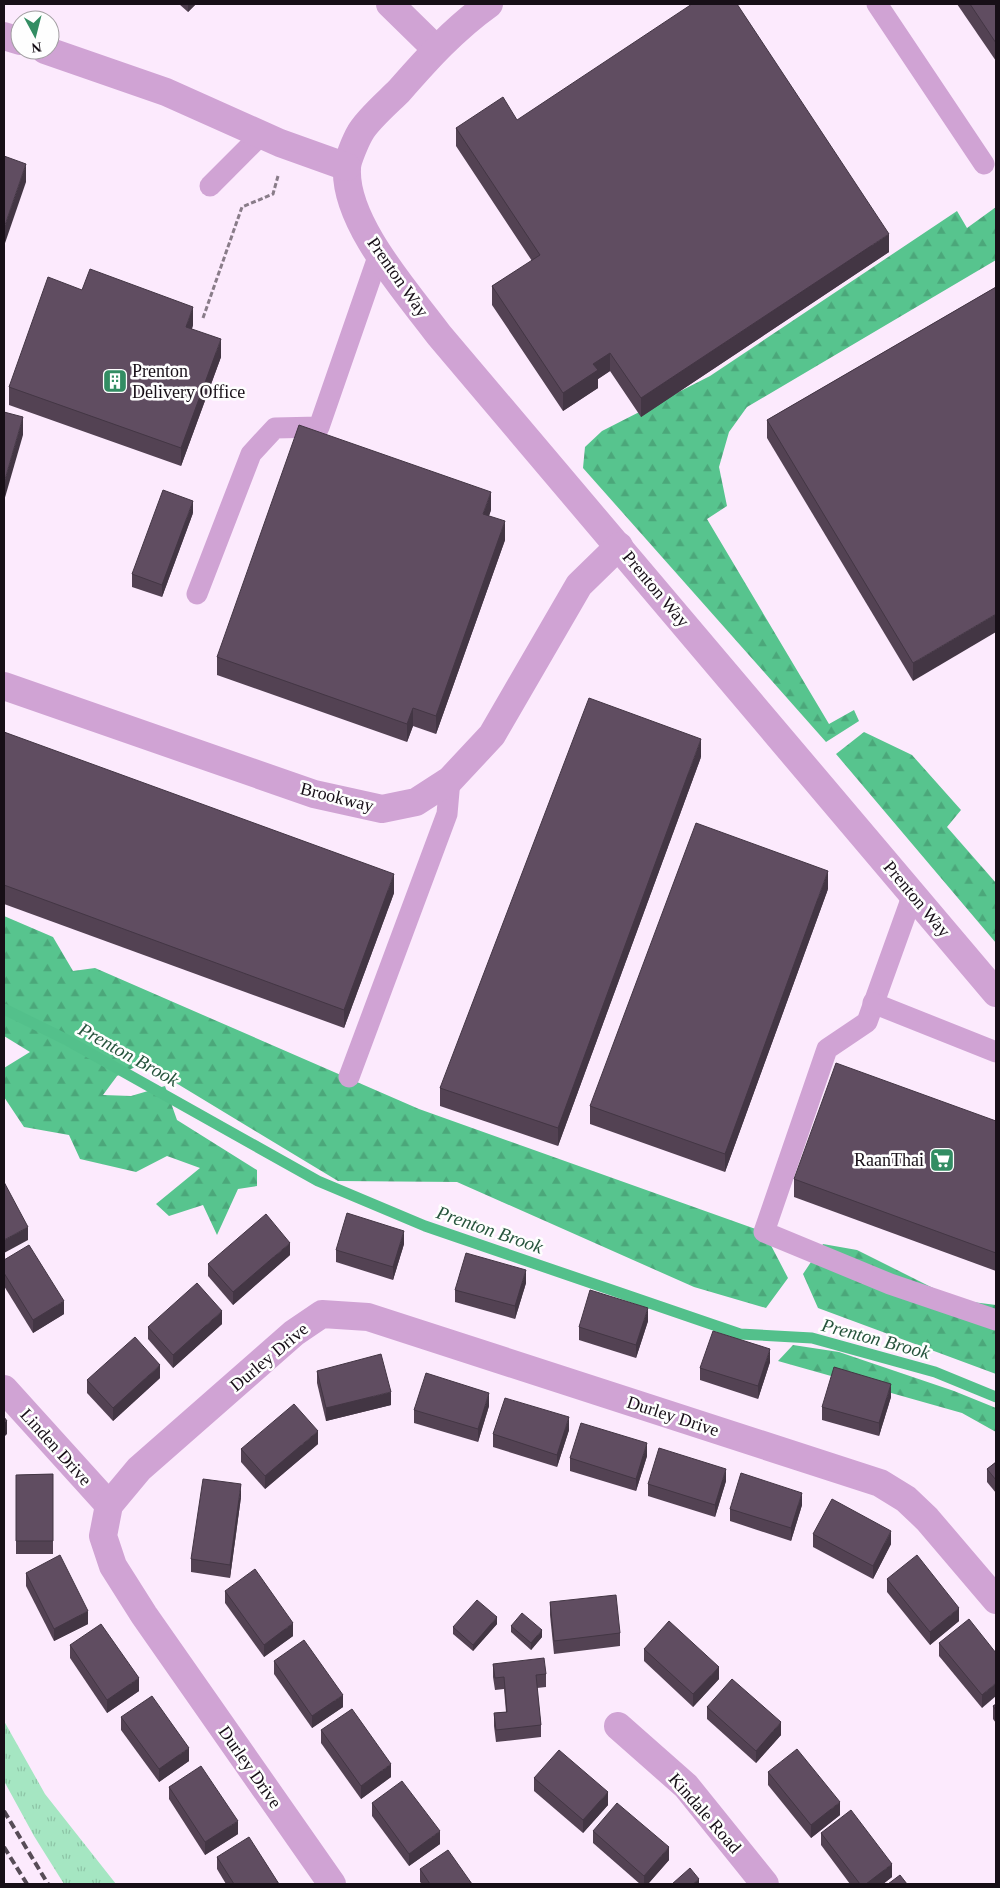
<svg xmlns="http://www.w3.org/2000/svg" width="1000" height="1888" font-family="Georgia,serif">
<defs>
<pattern id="grass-tufts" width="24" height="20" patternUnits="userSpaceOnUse" patternTransform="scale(1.25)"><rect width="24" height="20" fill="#a5e6c2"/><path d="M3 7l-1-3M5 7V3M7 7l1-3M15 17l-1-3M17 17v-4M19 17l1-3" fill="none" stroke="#8dc4a6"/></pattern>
<pattern id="forest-firs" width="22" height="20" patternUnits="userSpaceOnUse" patternTransform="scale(1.25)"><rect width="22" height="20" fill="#57c48e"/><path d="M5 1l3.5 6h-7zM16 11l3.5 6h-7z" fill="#4ba77a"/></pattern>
</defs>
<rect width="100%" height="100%" fill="#fceafd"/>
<!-- grass -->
<path fill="url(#grass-tufts)" d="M4,1721l41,73 71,90h-52l-30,-48 -30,-55z"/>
<!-- forest -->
<g fill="url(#forest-firs)">
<path d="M996,207v53l-249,147 -18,25 -10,35 8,39 -20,13 122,205 25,-14 5,11 -33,21 -243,-274 2,-21 17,-16 108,-55 247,-165 10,17z"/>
<path d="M864,732l48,23 49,55 -14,17 49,56v60l-160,-189z"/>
<path d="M4,916l49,21 20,34 22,-3 324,141 345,123 24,46 -22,30 -72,-21 -237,-105 -119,-1 -195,-118 -26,13 -14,19 28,1 34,-10 12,34 80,50v16l-19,3 -21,46 -14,-30 -34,11 -13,-12 44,-36 -33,-12 -31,16 -56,-13 -11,-24 -45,-8 -20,-30v-29l26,-16 -26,-16z"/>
<path d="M823,1244l34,6 100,50 39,5v69l-178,-66 -15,-34z"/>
<path d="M793,1345l46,7 115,39 42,17v24l-34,-19 -184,-52z"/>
</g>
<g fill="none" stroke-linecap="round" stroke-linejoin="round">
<!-- stream -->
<path stroke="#53c08b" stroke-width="11" d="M4,1009l61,30 253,142 107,45 315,108 72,4 123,34 61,25"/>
<!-- path -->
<path stroke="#897c89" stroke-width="3" stroke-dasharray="5 2.5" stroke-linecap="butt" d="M203,318l39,-111 31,-13 5,-18"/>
<!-- lane -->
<g stroke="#d0a3d4" stroke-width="21">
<path d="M877,4l107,160"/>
<path d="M210,186l51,-51"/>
<path d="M197,594l54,-140 24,-26 44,-1 60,-173"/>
<path d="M913,894l-46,128 -40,27 -63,183 126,52 106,36"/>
<path d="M873,1003l123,49"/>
<path d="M349,1077l98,-263 3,-34"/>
</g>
<!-- street -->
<g stroke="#d0a3d4" stroke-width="28">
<path d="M390,4l46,45"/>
<path d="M489,4c-35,25 -62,55 -90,87 -11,11 -32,29 -39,42 -4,7 -13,28 -13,35 -3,55 61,125 92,167l557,658"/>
<path d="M4,36l16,5"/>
<path d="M45,50l121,42 114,51 67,24"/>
<path d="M4,686l310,108 68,15 34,-7 34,-22 42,-45 87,-150 40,-39"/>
<path d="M4,1389l105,116"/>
<path d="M618,1726l68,60 79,98"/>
<path d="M332,1884l-188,-269 -31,-49 -10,-30 6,-31 30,-36 155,-136 28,-19 46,3 512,166 26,16 21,20 69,81"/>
</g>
<!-- rail -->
<g stroke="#574c57" stroke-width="4" stroke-dasharray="8 4" stroke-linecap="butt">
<path d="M4,1811l44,73"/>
<path d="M4,1847l23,37"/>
</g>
</g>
<!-- wall -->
<g fill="#534253">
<path d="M179,4h17l-8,8z"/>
<path d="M957,4h39v57z"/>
<path d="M517,120l372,132 -248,165 -31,-46 -12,8v9l-35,23 -71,-106v-19l40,-25 -76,-115v-18z"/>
<path d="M996,287l-83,394 -146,-243v-18z"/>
<path d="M82,290l111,35 -1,4 29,28 -40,109 -172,-61v-18z"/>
<path d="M491,510l-2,6 16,24 -69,194 -23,-8 -6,16 -190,-67v-18z"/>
<path d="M193,513l-31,84 -30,-10v-13z"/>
<path d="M4,732l390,161 -50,135 -340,-124z"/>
<path d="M701,757l-143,389 -118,-40v-18z"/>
<path d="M828,889l-103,283 -135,-48v-18z"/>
<path d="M996,1121v150l-202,-74v-18z"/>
<path d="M404,1244l-11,36 -57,-18v-12z"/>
<path d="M290,1255l-57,50 -25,-29v-12z"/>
<path d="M4,1260l60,54 -31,19 -29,-47z"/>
<path d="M526,1283l-11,36 -60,-17v-12z"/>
<path d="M648,1321l-12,37 -57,-18v-13z"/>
<path d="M222,1324l-49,44 -25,-29v-12z"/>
<path d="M770,1362l-12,37 -58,-19v-12z"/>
<path d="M317,1371l74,34 -65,16 -9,-38z"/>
<path d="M160,1378l-47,43 -26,-28v-13z"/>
<path d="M891,1397l-12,39 -57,-16v-13z"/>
<path d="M489,1406l-11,36 -64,-19v-13z"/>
<path d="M569,1430l-12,37 -64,-20v-13z"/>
<path d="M318,1444l-53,45 -24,-27v-13z"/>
<path d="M647,1456l-11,35 -66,-20v-13z"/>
<path d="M996,1462v31l-9,-11v-13z"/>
<path d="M53,1474v80h-37v-79z"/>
<path d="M726,1481l-11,36 -67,-21v-12z"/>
<path d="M241,1497l-11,81 -39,-6v-13z"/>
<path d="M802,1505l-11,36 -61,-20v-12z"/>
<path d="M813,1534l78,10 -18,35 -60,-32z"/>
<path d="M26,1573l62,51 -34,17 -28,-55z"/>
<path d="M887,1579l72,42 -29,24 -43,-53z"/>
<path d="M225,1591l68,45 -29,21 -39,-54z"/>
<path d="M550,1602l70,31v13l-66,8 -4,-39z"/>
<path d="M497,1624l-24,27 -20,-17v-7z"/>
<path d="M511,1626l31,11 -11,13 -20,-18z"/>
<path d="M939,1643l57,10 -14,55 -43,-52z"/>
<path d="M70,1645l69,46 -32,22 -37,-55z"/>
<path d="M644,1649l75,30 -26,28 -49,-46z"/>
<path d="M274,1661l69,46 -31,21 -38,-54z"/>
<path d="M493,1664l53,10v13l-9,1 4,37v12l-45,5 -2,-16v-13l12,-1 -2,-23 -9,1 -2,-13z"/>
<path d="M996,1704v19l-3,-4v-13z"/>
<path d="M707,1707l74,28 -25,28 -49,-44z"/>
<path d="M121,1717l68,44 -30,21 -38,-52z"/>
<path d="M321,1730l70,47 -30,22 -40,-56z"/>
<path d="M768,1772l72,43 -29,23 -43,-53z"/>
<path d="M534,1778l74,27 -25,28 -49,-42z"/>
<path d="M169,1787l69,47 -33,21 -36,-56z"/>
<path d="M372,1803l68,41 -31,22 -37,-50z"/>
<path d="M593,1831l76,29 -21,24h-8l-47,-41z"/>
<path d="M821,1833l71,44 -9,7h-33l-29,-39z"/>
<path d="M217,1857l62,27h-53l-9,-15z"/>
<path d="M420,1869l52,15h-50l-2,-2z"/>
</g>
<!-- shaded-wall -->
<g fill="#433644">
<path d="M188,4h8l-8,8z"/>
<path d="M26,164v18l-22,64v-18z"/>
<path d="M889,234v18l-248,165v-19z"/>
<path d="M193,307v18l-7,20v-18z"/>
<path d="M221,339v18l-40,109v-18z"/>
<path d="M610,353v18l-12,8v9l-35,23v-18l30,-29z"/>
<path d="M23,417v18l-19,66v-18z"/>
<path d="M491,492v18l-8,22v-18z"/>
<path d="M193,501v12l-31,84v-12z"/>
<path d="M505,521v19l-69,194v-18z"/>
<path d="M996,614v18l-83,49v-18z"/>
<path d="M413,708v18l-6,16v-18z"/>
<path d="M701,739v18l-143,389v-18z"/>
<path d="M828,871v18l-103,283v-18z"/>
<path d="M394,874v19l-50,135v-18z"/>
<path d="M28,1227v13l-24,13v-13z"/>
<path d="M404,1231v13l-11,36v-13z"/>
<path d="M290,1243v12l-57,50v-13z"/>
<path d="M526,1270v13l-11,36v-13z"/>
<path d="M64,1301v13l-31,19v-13z"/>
<path d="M648,1308v13l-12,37v-13z"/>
<path d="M222,1311v13l-49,44v-13z"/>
<path d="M770,1349v13l-12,37v-13z"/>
<path d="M160,1365v13l-47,43v-13z"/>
<path d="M891,1384v13l-12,39v-13z"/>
<path d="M391,1392v13l-65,16v-13z"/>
<path d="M489,1393v13l-11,36v-13z"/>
<path d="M569,1417v13l-12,37v-12z"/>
<path d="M7,1421v13l-3,3v-13z"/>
<path d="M318,1431v13l-53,45v-13z"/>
<path d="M647,1443v13l-11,35v-12z"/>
<path d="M726,1469v12l-11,36v-12z"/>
<path d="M241,1484v13l-11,81v-13z"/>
<path d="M802,1493v12l-11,36v-13z"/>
<path d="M891,1531v13l-18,35v-13z"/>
<path d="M959,1608v13l-29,24v-13z"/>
<path d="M88,1611v13l-34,17v-12z"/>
<path d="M497,1617v7l-24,27v-6z"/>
<path d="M293,1623v13l-29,21v-12z"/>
<path d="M542,1630v7l-11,13v-7z"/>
<path d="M719,1667v12l-26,28v-13z"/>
<path d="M139,1678v13l-32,22v-13z"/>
<path d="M996,1683v13l-14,12v-13z"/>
<path d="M343,1695v12l-31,21v-12z"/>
<path d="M781,1722v13l-25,28v-12z"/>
<path d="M189,1748v13l-30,21v-13z"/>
<path d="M391,1764v13l-30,22v-13z"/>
<path d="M608,1792v13l-25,28v-13z"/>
<path d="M840,1802v13l-29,23v-13z"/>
<path d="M238,1821v13l-33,21v-13z"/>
<path d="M440,1831v13l-31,22v-12z"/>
<path d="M669,1847v13l-21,24h-4v-8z"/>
<path d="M892,1864v13l-9,7h-17z"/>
<path d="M699,1879v5h-6z"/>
</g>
<!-- building -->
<g fill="#604d61" stroke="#433644">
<path d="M692,4h45l152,230 -248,164 -31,-45 -17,11 5,6 -35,23 -71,-107 48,-31 -84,-127 47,-31 14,23z"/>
<path d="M970,4h26v39z"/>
<path d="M4,156l22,8 -22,64z"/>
<path d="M90,269l103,38 -7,20 35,12 -40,109 -172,-61 39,-110 34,13z"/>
<path d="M996,287v327l-83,49 -146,-243z"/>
<path d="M4,412l19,5 -19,66z"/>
<path d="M299,425l192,67 -8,22 22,7 -69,195 -23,-8 -6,16 -190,-67z"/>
<path d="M163,490l30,11 -31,84 -30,-11z"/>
<path d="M589,698l112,41 -143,389 -118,-40z"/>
<path d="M4,732l390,142 -50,136 -340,-125z"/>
<path d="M696,823l132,48 -103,283 -135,-48z"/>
<path d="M836,1063l160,58v132l-202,-74z"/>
<path d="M4,1182l24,45 -24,13z"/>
<path d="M347,1213l57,18 -11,36 -57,-17z"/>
<path d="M266,1214l24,29 -57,49 -25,-28z"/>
<path d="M29,1245l35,56 -31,19 -29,-47v-13z"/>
<path d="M466,1253l60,17 -11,36 -60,-16z"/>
<path d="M197,1283l25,28 -49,44 -25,-28z"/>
<path d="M590,1290l58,18 -12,37 -57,-18z"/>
<path d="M713,1331l57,18 -12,37 -58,-18z"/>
<path d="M135,1337l25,28 -47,43 -26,-28z"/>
<path d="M381,1354l10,38 -65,16 -9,-37z"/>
<path d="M834,1367l57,17 -12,39 -57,-16z"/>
<path d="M426,1373l63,20 -11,36 -64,-19z"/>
<path d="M505,1398l64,19 -12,38 -64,-21z"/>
<path d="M294,1404l24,27 -53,45 -24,-27z"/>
<path d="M4,1417l3,4 -3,3z"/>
<path d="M581,1423l66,20 -11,36 -66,-21z"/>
<path d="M659,1448l67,21 -11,36 -67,-21z"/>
<path d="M996,1462v18l-9,-11z"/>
<path d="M741,1473l61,20 -11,35 -61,-19z"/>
<path d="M53,1474v67h-37v-66z"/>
<path d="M203,1479l38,5 -11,81 -39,-6z"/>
<path d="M832,1499l59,32 -18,35 -60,-32z"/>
<path d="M60,1555l28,56 -34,18 -28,-56z"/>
<path d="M917,1555l42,53 -29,24 -43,-53z"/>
<path d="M255,1569l38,54 -29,22 -39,-54z"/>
<path d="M616,1595l4,38 -66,8 -4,-39z"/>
<path d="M477,1600l20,17 -24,28 -20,-18z"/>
<path d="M522,1613l20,17 -11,13 -20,-17z"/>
<path d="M969,1619l27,34v30l-14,12 -43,-52z"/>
<path d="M669,1621l50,46 -26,27 -49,-45z"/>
<path d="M101,1624l38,54 -32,22 -37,-55z"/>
<path d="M304,1640l39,55 -31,21 -38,-55z"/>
<path d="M544,1658l2,16 -10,1 5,50 -45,5 -2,-17 13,-1 -3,-35 -9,1 -2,-14z"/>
<path d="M732,1679l49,43 -25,29 -49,-44z"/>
<path d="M152,1696l37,52 -30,21 -38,-52z"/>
<path d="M996,1704v6l-3,-4z"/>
<path d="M352,1709l39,55 -30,22 -40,-56z"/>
<path d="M797,1749l43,53 -29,23 -43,-53z"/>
<path d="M559,1750l49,42 -25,28 -49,-42z"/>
<path d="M201,1766l37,55 -33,21 -36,-55z"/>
<path d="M402,1781l38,50 -31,23 -37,-51z"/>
<path d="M617,1803l52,44 -25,29 -51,-45z"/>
<path d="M851,1810l41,54 -26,20h-6l-39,-51z"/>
<path d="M249,1837l30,47h-45l-17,-27z"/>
<path d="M448,1850l24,34h-42l-10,-15z"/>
<path d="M690,1868l9,11 -6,5h-21z"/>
<path d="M900,1875l7,9h-19z"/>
</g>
<!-- icons -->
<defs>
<symbol id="building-square" viewBox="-11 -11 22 22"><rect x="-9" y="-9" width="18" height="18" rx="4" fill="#338d63" stroke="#fefefe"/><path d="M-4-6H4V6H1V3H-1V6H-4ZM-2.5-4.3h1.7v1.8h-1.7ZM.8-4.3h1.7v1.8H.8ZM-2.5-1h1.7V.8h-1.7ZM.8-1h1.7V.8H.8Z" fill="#fff"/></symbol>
<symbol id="supermarket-square" viewBox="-11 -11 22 22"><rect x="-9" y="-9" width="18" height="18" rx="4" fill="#338d63" stroke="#fefefe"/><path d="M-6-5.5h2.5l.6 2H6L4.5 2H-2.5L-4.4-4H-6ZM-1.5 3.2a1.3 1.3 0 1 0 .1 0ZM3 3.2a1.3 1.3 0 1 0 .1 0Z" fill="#fff"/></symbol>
</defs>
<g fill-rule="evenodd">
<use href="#building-square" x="101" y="367" width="28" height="28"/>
<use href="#supermarket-square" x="928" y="1146" width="28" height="28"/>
</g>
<g text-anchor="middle" stroke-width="5" stroke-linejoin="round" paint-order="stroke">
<!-- street labels -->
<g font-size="18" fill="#170f17" stroke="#fefefe">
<text transform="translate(398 277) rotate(55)" y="6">Prenton Way</text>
<text transform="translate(656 589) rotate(50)" y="6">Prenton Way</text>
<text transform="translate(337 797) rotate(14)" y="6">Brookway</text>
<text transform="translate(917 899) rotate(50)" y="6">Prenton Way</text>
<text transform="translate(269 1357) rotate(-40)" y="6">Durley Drive</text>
<text transform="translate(673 1416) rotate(18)" y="6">Durley Drive</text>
<text transform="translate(56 1447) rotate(48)" y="6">Linden Drive</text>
<text transform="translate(250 1767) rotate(55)" y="6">Durley Drive</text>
<text transform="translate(705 1813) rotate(49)" y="6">Kindale Road</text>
</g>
<!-- poi labels -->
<g font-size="18" fill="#170f17" stroke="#fefefe" text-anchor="start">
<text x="132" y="377">Prenton<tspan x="132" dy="21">Delivery Office</tspan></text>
<text x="924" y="1166" text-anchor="end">RaanThai</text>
</g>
<!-- water labels -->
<g font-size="19" font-style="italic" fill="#27543d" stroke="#fefefe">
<text transform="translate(129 1054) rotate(29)" y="7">Prenton Brook</text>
<text transform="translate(490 1229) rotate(19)" y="7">Prenton Brook</text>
<text transform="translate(876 1338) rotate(15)" y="7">Prenton Brook</text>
</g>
</g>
<!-- border -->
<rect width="1000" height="1888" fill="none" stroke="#170f17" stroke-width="10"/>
<!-- north arrow -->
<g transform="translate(35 35) rotate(173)"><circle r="24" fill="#fefefe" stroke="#a29ea2"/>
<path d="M0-4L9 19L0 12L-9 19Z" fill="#338d63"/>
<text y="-8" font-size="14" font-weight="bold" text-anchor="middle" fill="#170f17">N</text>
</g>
</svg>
